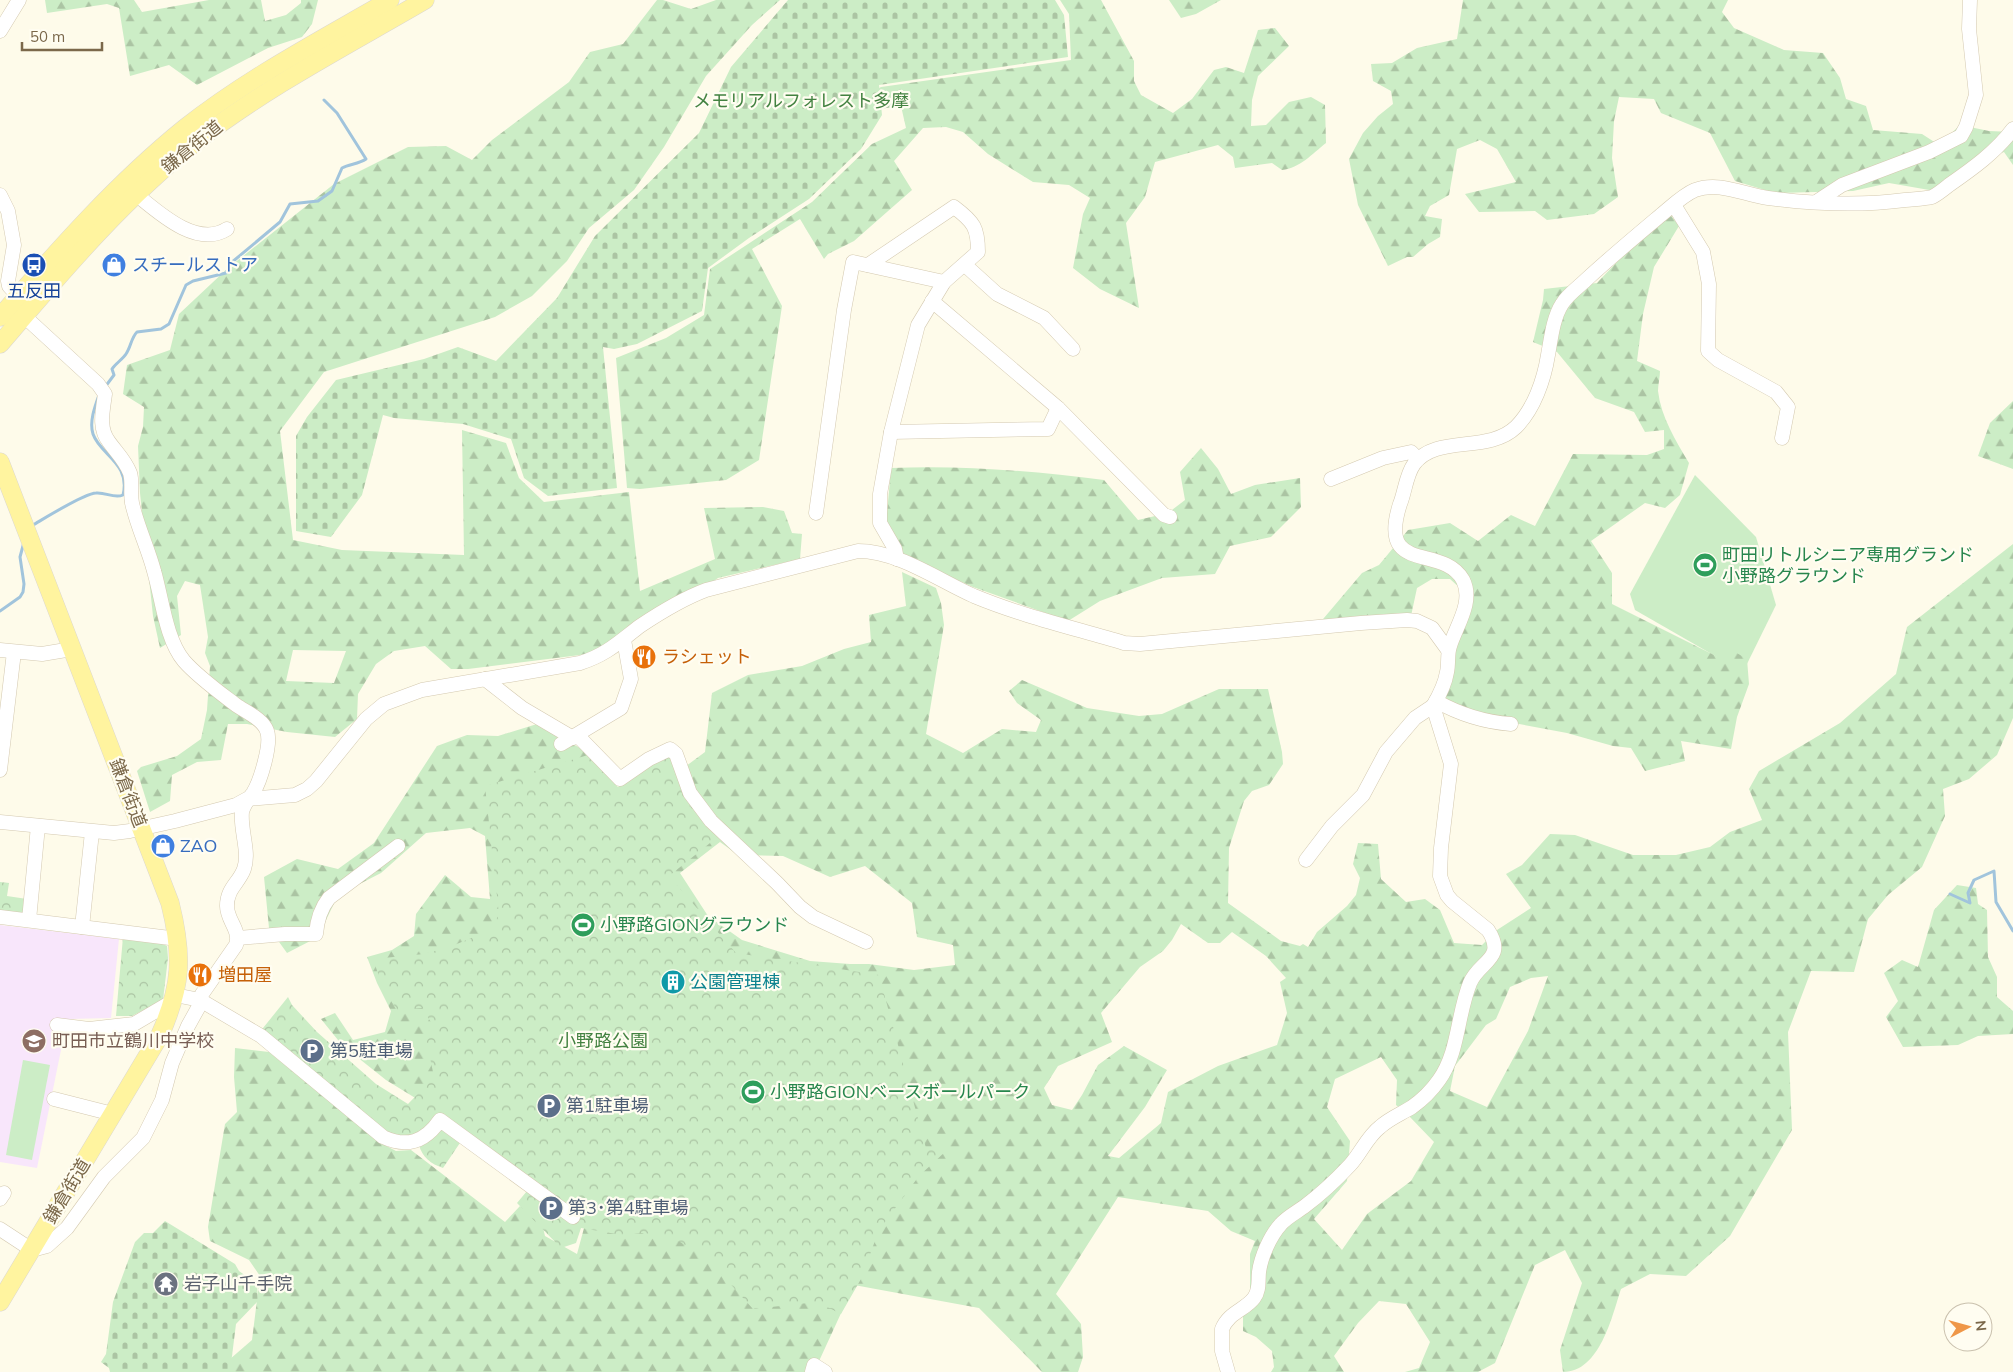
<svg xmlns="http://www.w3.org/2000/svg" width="2013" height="1372" font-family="Mulish,'Noto Sans JP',sans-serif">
<defs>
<pattern id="forest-firs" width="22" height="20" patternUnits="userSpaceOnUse" patternTransform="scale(1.25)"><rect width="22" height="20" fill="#ccedc6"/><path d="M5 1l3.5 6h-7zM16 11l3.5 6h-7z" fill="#abc4a3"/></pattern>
<pattern id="cemetery-stones" width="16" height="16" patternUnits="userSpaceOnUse" patternTransform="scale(1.25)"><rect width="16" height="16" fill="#ccedc6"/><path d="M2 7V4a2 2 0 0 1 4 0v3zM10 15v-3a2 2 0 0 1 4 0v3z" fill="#abc4a3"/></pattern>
<pattern id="park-crowns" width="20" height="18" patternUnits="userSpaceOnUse" patternTransform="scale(1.25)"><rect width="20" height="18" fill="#ccedc6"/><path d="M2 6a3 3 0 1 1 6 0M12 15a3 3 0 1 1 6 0" fill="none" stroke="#abc4a3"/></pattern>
</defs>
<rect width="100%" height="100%" fill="#fefbea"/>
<!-- education -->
<path fill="#f8e6fb" d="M0,925l119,14 -8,79 -42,1 -2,13 7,1 -13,17 -24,118 -37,-6z"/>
<!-- green -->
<g fill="#ccedc6">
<path d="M1695,475l61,62 20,68 -33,67 -108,-62 -5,-16z"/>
<path d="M23,1060l27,5 -18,95 -26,-5z"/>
</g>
<!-- forest -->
<g fill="url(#forest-firs)" fill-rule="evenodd">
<path d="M45,0h89l8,12 67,-12h52l4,21 21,-6 15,-12v-3h17l-6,24 -10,13 -34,11 -71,37 -28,-20 -39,11 -11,-68 -12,-4 -60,9z"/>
<path d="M657,0h6l28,9 25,-9h64l-28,25 -46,51 -42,71 -30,43 -45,38 -22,33 -35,35 -37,21 -171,55 -44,59 13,109 49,10 122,5 -2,-125 44,13 13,35 25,24 85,-10 11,99 75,-32 -11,-51 59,-1 21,4 8,22 10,1 -2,25 -82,19 -41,29 -81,46 -128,16h-17l-26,-23 -31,5 -18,13 -18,30 -1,25 -22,18 -48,-5 -40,-8h-19l-7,36 -24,2 -25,13 -2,26 -20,11 -13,-41 4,-4 36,-11 24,-17 6,-29 3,-44 -5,-13 3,-16 -8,-52 -15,-4 -8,15 4,39 -21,13 -7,-32 -13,-123 -2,-47 5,-19 1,-20 -21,-13 4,-29 43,-15 9,-36 49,-46 106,-84 74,-37 38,-1 26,14 20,-20 77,-58 21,-30 33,-8zM293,650l53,1 -12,32 -48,-2z"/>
<path d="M1060,0h41l33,61v20l7,14 32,18 19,-14 22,-29 12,-3 18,6 14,-43 17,-2 14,18 -31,30 -6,24 -1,26 15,-1 23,-23 22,-5 14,8 1,38c-14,11 -26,25 -44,27l-10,-7 -37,5 -2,-11 -15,-12 -63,17 -10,35 -19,26 13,85 -39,-19 -27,-21 10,-54 7,-16 -21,-13 -36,-3 -45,-28 -25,-22 -17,-5 -23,1 -29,33 18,29 -58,51 -26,13 -4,5 -24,-40 -48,30 30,57 -23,154 -33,20 -86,9 -13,-1 -11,-130 50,-20 38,-23 6,-46 102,-67 60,-58 34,-16 -5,-22 -36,5 -1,-14 17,-10 190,-27 -2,-46z"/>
<path d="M1169,0h52l-25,14 -15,4z"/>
<path d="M1463,0h265l-6,12 12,16 50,22 39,3 17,25 6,21 20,7 7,24 49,4 17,11 21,-20 29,6 24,1v33l-9,-13 -40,16 -29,23 -46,-8 -36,8 -78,2 -40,-12 -25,-48 -49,-20 -7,-14 -35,-2 -5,24 -2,37 6,39 -24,17 -47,6 -12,-9 -56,1 -14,-18 51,-12 -19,-33 -17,-9 -23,9 -8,46 -19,11 -5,10 17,3 -2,18 -12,7 -15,13h-6l-19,9 -30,-61 -9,-46 14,-26 15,-17 15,-12 -2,-13 -18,-10 -2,-17 21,-1 25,-15 40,-9z"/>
<path d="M1669,213l10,13 -25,41 -11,47 -6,47 23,10c0,6 -2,14 -2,20 3,26 18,50 31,72l-9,32 -15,13 -20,-5 -54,38 21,32v31l106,53 17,-5 12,7 2,25 -12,33 -6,32 -50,-8 4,20 -40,10 -14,-23 -18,-2 -46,-13 -69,-13 -59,-21 23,-109 -12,-11h-18l-15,9 -6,28 -93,9 44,-52 17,-8 29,-35 42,-7 28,18 33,-26 24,11 38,-72 74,1 17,-6v-19l-19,2 -11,-20 -39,-14 -38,-46 -24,-10 10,-42 1,-11 53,-6 36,-38z"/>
<path d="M2013,401v68l-35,-13 12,-33z"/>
<path d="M1201,448l17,21 13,25 24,-9 45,-7 1,29 -30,30 -41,9 -15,28 -53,4 -62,23 -32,20 -95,-34 -69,-31 -18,-31 5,-57c71,-3 142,3 213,12l34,40 30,-7 17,-13 -5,-28z"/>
<path d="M2013,544v174l-16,37 -28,24 -26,10 2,27 -23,51 -34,28 -20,24 -14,53 -43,-1 -23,61 4,98 -62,106 -44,40 -36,-2 -29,15c-9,27 -21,83 -58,83l-3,-22 22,-67 -17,-33 -30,15 -40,98 -17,9h-73l14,-4 11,-26 -24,-38 -27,-3 -21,22 -24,33 10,16h-73l3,-5 -2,-16 -16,-14 -13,-6v-17l7,-21v-39l5,-13 -24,-10 -23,-20 -90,-14 -62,97 25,30 2,33 -5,15h-36l-63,-64 -125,-23 -40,87h-599l37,-32 8,-64 -11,-16 -39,-19 -2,-14 17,-103 12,-12 -3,-35 1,-29 34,4 110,90 17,9 15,-1 94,72 15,-16 21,13 4,17 32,18 10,-37 -123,-89 -78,-48 -44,-35 -21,-26 14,-6 18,27 32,-8 6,-21 -14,-28 -10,-26 25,-7 22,-14 2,-22 29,-39 26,22 19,2 -5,-63 -15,-8 -44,5 -45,40 -43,22 -20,42 -31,16 -18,-25 -5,-51 33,-18 41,10 36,-26 63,-97 30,-11 31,1 39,-12 52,29 75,186 6,-161 35,-26 7,-59 36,-18 54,-9 42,-17 27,-7 -2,-27 37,-9 -4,-34 34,16 5,15 3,22 -18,109 37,19 39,-24 34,3 5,-12 -24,-17 -8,-12 13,-11 65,28 52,8 23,-2 57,-25h49l14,63 1,12 -14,21 -17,6 -8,10 -15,47 -1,55 53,38 19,5 3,-2 5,3 9,-15 30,-26 9,-11 4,-17 -7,-14 5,-21 20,1 3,35 25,23 19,-3 15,11 14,33 28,2 15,-15 34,-22 -25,-34 16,-9 28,-31 25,1 58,20h43l34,-8 20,-15 32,-12 -13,-31 10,-18 81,-48 56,-49 11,-47zM720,842l18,13 45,1 47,21 35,-11 47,37 5,34 36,8 2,20 -41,5 -45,-6h-19l-40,-3 -68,-21 -34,-24 -28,-43zM1181,924l27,19h12l12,-11 34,24 20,22 -6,4 7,31 -10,32 -59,21 -50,26 -7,31 -42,35 -11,-2 37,-49 22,-37 -43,-24 -26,19 -16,30 -10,15 -20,-5 -8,-17 14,-22 54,-24 -11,-29 39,-46 23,-16 9,-11zM1548,976l-20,55 -41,76 -37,-16 5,-25 31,-41 10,-6 14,-32 21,-9zM1381,1057l16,23 -1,25 13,11 25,26 -23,39 -44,33 -25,36 -28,-31 33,-38 3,-40 -23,-34 8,-28z"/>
<path d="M1957,885l19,3 2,16 9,6 1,47 9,20v20l16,14v23l-35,2 -20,9 -55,2 -17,-30 12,-16 -14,-28 18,-13 16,7 16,-57z"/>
</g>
<!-- cemetery -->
<g fill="url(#cemetery-stones)">
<path d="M788,0h267l9,15 4,42 -189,28 3,30 -21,34 -52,50 -60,39 -41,30 -6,43 -65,33 -23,5 -11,-2 14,141 -69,8 -24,-18 -13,-39 -48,-15 -69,-6 -11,-3 -21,80 -31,42 -35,-6v-95l11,-19 29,-37 88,-21 34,-12 38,14 61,-63 38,-62 104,-103 32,-66z"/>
<path d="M165,1221l70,43 4,7 18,13 1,17 -22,23 -6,48h-120l-1,-4 -8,-6 5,-8 7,-52 22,-60 9,-9h9z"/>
</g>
<!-- park -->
<g fill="url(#park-crowns)">
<path d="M588,755l30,32 33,-24 17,-7 4,2 11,39 32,42 -46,37 67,77 143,22 47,173 20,3 -27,25 -40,54 -18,49 -20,35 -24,-12 -64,7 -47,-52 -33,-19 -29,-5 -22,2 -41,-7 -5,15 -15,5 -44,-45 15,-18 -66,-51 -23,34c-12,-4 -21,-11 -24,-23l-19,3 -145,-110 33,-41 4,8 25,27 59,52 32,20 26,-27 -8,-39 8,-11 -12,-19 -25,2 -15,-25 -9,-26 51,-5 28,-8 36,-15 11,-16 -14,-129z"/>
<path d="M0,882l9,1 -2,13 20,3 -1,14 -6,4 -20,-3z"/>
<path d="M123,937l32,3 12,6 1,12 -5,42 -31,16h-16z"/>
</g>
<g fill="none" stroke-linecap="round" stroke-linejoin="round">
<!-- stream -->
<g stroke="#a1c4dc" stroke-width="3">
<path d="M105,387l9,-12 -2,-6c4,-6 10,-9 14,-15 5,-7 5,-16 11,-22l24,-3 8,-5 17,-39 7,-4 33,-8 5,-10 49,-41 10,-18 28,-3 14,-10 10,-23c8,-4 17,-4 24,-9l-29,-46 -13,-13"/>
<path d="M33,525c12,-7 52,-32 63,-32 10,-1 18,6 27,2 8,-32 -23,-40 -30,-61 -4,-12 2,-28 6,-39"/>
<path d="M0,611l20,-14 3,-5 1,-8 -4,-27 4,-15"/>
<path d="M1950,894l20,9 -2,-10 6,-13 20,-9 2,31 17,29"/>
</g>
<defs>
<g id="minor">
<path d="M0,31l19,-31"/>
<path d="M0,195l8,16 6,34 -6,36 1,5 9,10"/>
<path d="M137,195c22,18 60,53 90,34"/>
<path d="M1816,202l26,-17 87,-33 32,-16 5,-9 10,-32 -7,-66 1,-29"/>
<path d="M1674,205l29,47 6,32 -1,67 10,9 58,32 12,15 -6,31"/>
<path d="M868,265l86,-58c20,15 24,21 24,45l-34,30 -26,43 -27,107 -11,62v29l15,26 2,10"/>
<path d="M965,265l32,29 47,24 29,31"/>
<path d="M932,301l126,107 106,107 6,2"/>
<path d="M891,432l157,-3 10,-21"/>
<path d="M1331,479l52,-21 28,-6 7,7"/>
<path d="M816,513l28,-203 9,-48 91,20"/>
<path d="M0,650l42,4 30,-5"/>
<path d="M485,679l37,29 51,30"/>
<path d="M1436,701c23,13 48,21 75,23"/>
<path d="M577,735l43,44 29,-20 21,-10 6,5 14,39 21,28 66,62 23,24 13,10 53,25"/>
<path d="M561,744l60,-36 10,-29 -7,-39"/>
<path d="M0,770l14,-118"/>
<path d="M0,822l114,11 16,-2 45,-10 61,-16 11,-6 48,-4 12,-6 9,-8 50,-62 18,-15 38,-14 158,-27c26,-8 39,-21 60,-37 21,-14 42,-27 66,-36l152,-39c40,0 80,29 116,45 48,20 100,32 150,47l16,1 221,-21 46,-3 10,1 15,7 16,22"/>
<path d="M1306,860l26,-34 31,-31 23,-43 29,-34 18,-12"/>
<path d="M0,917l178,22"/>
<path d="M29,920l9,-94"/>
<path d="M82,927l10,-95"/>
<path d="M238,938l47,-4h31c1,-13 5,-26 13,-36l69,-52"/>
<path d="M175,995l25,5 61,36 122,101c24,11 42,5 57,-17l133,97"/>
<path d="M57,1025l32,4 45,-5 39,-23"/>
<path d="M54,1099l59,15"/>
<path d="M0,1199l4,-6"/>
<path d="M0,1229l32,21 15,-4 20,-18 37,-51 39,-39 19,-38 10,-37 16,-37 10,-18 4,-14 34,-49c5,-15 -9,-24 -9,-39 0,-18 12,-23 17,-37 6,-17 -4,-39 -2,-57 2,-8 6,-12 11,-19 7,-11 19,-49 14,-62 -4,-12 -21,-19 -31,-26 -17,-13 -38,-28 -52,-44 -18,-21 -22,-63 -30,-90 -6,-23 -17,-45 -22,-68 -2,-10 1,-20 -2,-30 -5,-13 -13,-20 -21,-31 -11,-14 -6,-32 -4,-48l-7,-10 -74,-68"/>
<path d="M812,1372l2,-7 11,7"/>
<path d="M1228,1372l-6,-21v-22c7,-17 23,-19 32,-31 6,-8 4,-17 5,-26 2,-15 11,-36 22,-48 6,-7 16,-12 24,-18 16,-12 31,-26 45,-41 11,-12 17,-28 30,-38 10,-9 21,-13 32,-20 10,-7 20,-17 27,-27 20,-28 18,-65 31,-97 9,-22 37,-24 18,-53l-36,-29 -5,-6 -7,-19 1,-28 10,-84 -18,-58c6,-10 12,-22 14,-34 2,-9 0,-18 3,-26 6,-20 24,-44 13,-66 -21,-37 -86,-4 -63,-76 5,-12 6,-29 14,-40 22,-30 74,-10 102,-37 18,-18 28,-47 32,-72 3,-16 5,-37 14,-51 6,-10 18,-18 26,-26 24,-22 48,-42 73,-63 10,-8 22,-20 34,-25 25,-9 49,5 73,8 45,6 92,8 137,2 9,-1 19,-1 27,-3 6,-3 12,-8 17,-12 23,-16 47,-33 64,-56"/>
</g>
<g id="major">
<path d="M0,317c58,-67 117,-134 185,-189 63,-50 136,-88 205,-128"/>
<path d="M0,344c61,-71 123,-145 197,-203 71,-55 151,-96 228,-141"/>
<path d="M0,462l170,441c13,52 12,83 -10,132l-160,267"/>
</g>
</defs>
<!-- minor casing -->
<use href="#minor" stroke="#d4c9b0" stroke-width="15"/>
<!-- major casing -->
<use href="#major" stroke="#ddd8d0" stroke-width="19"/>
<!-- minor -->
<use href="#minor" stroke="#fff" stroke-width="14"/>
<!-- major -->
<use href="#major" stroke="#fff49f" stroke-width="18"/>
</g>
<!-- icons -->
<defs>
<symbol id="bus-disc" viewBox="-11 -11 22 22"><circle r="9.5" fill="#1a4fb4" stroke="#fffdf1"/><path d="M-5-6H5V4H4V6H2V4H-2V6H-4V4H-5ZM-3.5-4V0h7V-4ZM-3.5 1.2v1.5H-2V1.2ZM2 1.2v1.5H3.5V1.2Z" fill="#fff"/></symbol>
<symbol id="shop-disc" viewBox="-11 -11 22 22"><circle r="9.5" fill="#3f7fe0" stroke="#fffdf1"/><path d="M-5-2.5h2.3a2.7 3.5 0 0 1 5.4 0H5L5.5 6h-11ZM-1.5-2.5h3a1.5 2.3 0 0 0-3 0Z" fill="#fff"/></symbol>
<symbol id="stadium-disc" viewBox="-11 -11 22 22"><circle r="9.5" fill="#2e9e5b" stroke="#fffdf1"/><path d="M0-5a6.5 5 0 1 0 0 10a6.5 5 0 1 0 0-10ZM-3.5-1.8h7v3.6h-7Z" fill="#fff"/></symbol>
<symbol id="restaurant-disc" viewBox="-11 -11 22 22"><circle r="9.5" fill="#e8710a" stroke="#fffdf1"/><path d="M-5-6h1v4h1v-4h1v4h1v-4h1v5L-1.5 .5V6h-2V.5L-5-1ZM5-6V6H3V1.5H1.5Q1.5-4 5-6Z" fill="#fff"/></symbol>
<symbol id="building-disc" viewBox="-11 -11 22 22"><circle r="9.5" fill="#0f9aa8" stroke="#fffdf1"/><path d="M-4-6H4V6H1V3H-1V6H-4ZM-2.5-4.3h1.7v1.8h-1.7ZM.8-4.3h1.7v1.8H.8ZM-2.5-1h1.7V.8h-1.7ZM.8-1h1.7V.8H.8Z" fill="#fff"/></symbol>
<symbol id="school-disc" viewBox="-11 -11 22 22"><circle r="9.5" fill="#8d6e63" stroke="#fffdf1"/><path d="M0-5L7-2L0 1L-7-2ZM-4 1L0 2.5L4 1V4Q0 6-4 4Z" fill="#fff"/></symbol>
<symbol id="parking-disc" viewBox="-11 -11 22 22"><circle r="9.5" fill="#5c6f8a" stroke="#fffdf1"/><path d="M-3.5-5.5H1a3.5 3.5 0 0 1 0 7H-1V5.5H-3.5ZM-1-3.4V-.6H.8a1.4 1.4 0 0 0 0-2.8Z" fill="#fff"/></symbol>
<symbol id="temple-disc" viewBox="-11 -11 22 22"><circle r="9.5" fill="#6b7280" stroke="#fffdf1"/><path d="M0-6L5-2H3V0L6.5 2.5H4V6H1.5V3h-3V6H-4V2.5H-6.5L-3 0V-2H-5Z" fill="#fff"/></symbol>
</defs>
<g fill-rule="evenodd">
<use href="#bus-disc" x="20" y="251" width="28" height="28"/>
<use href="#shop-disc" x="100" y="251" width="28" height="28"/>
<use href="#stadium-disc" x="1691" y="551" width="28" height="28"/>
<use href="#restaurant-disc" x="630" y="643" width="28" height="28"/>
<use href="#shop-disc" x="149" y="832" width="28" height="28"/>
<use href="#stadium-disc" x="569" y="911" width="28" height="28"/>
<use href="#restaurant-disc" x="186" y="961" width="28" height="28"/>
<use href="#building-disc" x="659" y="968" width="28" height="28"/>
<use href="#school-disc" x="20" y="1027" width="28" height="28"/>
<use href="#parking-disc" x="298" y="1037" width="28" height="28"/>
<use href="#stadium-disc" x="739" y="1078" width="28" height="28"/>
<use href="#parking-disc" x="535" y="1092" width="28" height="28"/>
<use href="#parking-disc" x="537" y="1194" width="28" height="28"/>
<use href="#temple-disc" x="152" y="1270" width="28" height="28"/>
</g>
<g text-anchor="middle" stroke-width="4.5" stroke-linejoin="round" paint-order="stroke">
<!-- park labels -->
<g font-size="18" fill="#438241" stroke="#fffdf1">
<text x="801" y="107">メモリアルフォレスト多摩</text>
<text x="603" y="1047">小野路公園</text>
</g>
<!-- street labels -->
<g font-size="18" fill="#7b684a" stroke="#fffdf1">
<text transform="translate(192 147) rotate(-39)" y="6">鎌倉街道</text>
<text transform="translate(128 793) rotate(69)" y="6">鎌倉街道</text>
<text transform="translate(67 1191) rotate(-59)" y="6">鎌倉街道</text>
</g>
<!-- shop labels -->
<g font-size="18" fill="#366cbe" stroke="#fffdf1" text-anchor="start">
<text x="132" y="271">スチールストア</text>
<text x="180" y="852">ZAO</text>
</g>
<!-- transit labels -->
<g font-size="18" fill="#164399" stroke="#fffdf1">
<text x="34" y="297">五反田</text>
</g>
<!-- leisure labels -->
<g font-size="18" fill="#27864d" stroke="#fffdf1" text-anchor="start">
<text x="1722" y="561">町田リトルシニア専用グランド<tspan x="1722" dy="21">小野路グラウンド</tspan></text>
<text x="600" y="931">小野路GIONグラウンド</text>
<text x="770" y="1098">小野路GIONベースボールパーク</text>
</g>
<!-- food labels -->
<g font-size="18" fill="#c56008" stroke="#fffdf1" text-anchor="start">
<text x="662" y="663">ラシェット</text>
<text x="218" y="981">増田屋</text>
</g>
<!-- culture labels -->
<g font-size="18" fill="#0d838f" stroke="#fffdf1" text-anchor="start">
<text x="690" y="988">公園管理棟</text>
</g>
<!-- education labels -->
<g font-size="18" fill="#785e54" stroke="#fffdf1" text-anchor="start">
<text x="52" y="1047">町田市立鶴川中学校</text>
</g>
<!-- service labels -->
<g font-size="18" fill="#4e5e75" stroke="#fffdf1" text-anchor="start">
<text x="330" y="1057">第5駐車場</text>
<text x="566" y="1112">第1駐車場</text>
<text x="568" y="1214">第3･第4駐車場</text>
</g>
<!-- worship labels -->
<g font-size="18" fill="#5b616d" stroke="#fffdf1" text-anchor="start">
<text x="184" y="1290">岩子山千手院</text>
</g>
</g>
<!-- north arrow -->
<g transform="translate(1968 1327) rotate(84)"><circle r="24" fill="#fffdf1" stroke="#cac1ae"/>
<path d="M0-4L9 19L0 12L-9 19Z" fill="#ef9748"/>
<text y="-8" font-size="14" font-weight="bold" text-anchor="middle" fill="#7b684a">N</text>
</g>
<!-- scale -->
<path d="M22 42v8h80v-8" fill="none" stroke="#7b684a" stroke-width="2.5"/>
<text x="30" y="42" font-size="15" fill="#7b684a" stroke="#fffdf1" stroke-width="4" paint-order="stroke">50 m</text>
</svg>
